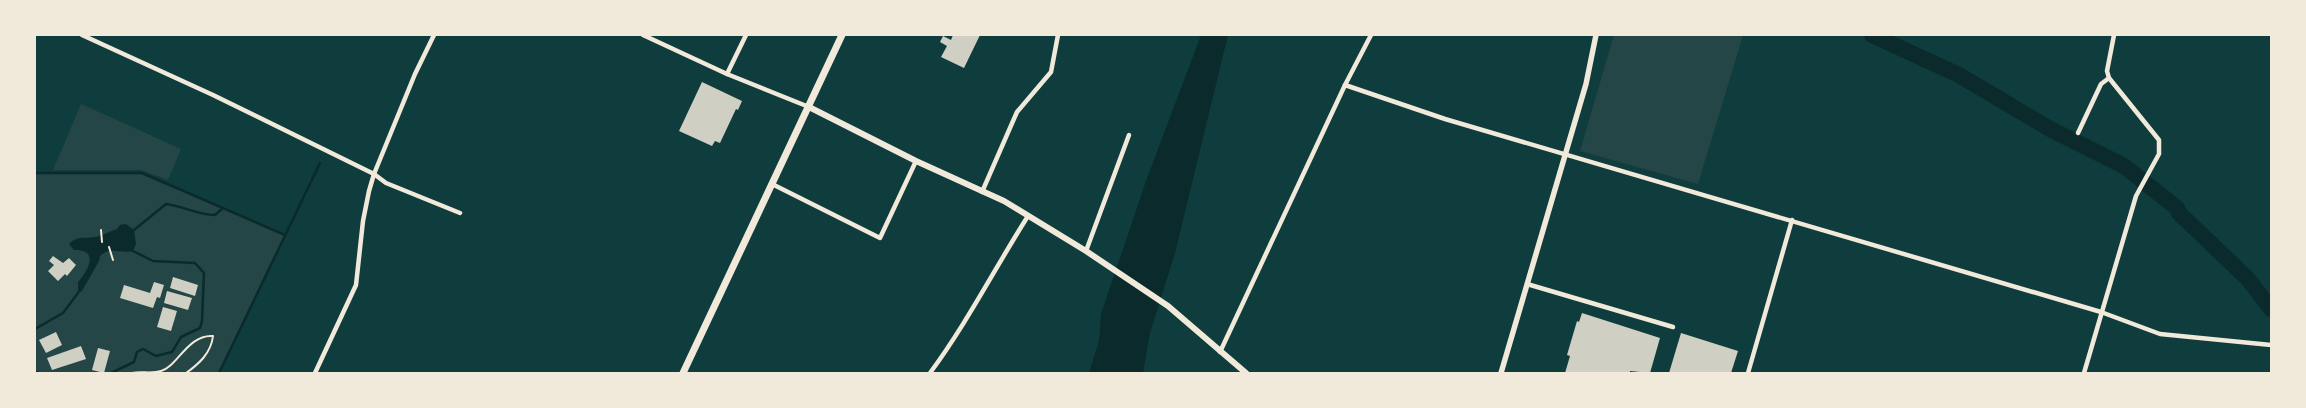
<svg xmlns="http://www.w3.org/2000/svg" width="2306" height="408" font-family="'Libre Baskerville',serif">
<rect width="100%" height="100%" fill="#0f3d3e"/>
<!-- green -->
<g fill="#244646">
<path d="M1614,35h129l-45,149 -118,-33z"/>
<path d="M81,104l100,45 -13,31 -27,-10h-88z"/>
<path d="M35,173h107l143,62 -66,138h-184z"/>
</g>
<!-- water -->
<g fill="#0a2a2b">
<path d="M1201,35h27l-53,218 -25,80 -7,40h-54l10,-32 2,-27 45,-133z"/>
<path d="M126,224l8,6 2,14 -3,7c-12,3 -23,-5 -33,5l-1,5 -17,30 -4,2v-11c10,-11 22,-33 -4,-32l-5,-6c9,-9 15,-5 26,-7 7,-1 15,-6 22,-8l3,-4z"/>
</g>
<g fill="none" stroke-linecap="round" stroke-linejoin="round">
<!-- stream -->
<g stroke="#0a2a2b" stroke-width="2.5">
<path d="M35,173h107l143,62"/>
<path d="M134,230l32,-26c17,2 32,11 49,11l8,-7"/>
<path d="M35,329l28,-16 15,-20"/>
<path d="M35,372l4,1"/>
<path d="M111,373l23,-11 3,-10 6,-3 13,7 16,-4 9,-15 19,-9 2,-7 2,-48 -9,-10 -42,-2 -20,-10"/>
<path d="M219,373l101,-210"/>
</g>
<!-- river -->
<path stroke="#0a2a2b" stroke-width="16" d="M1872,35l87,40 91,54 74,37 53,42 2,5 69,66 23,30"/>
</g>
<!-- building -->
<g fill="#cfcfc3">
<path d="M953,35h27l-16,33 -23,-11 6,-11 -7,-4 3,-6 8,4z"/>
<path d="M702,82l40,19 -4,9 -2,-1 -16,34 -5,-2 -3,5 -33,-15z"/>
<path d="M53,256l10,7 6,-5 7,7 -9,11 -2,-2 -7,7 -10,-10 6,-6 -5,-4z"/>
<path d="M173,277l25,8 -3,11 -25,-8z"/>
<path d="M154,282l10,3 -4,13 -3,-1 -4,11 -33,-10 4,-13 26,8z"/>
<path d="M167,291l25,7 -4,12 -24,-7z"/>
<path d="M163,307l14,4 -6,20 -14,-4z"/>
<path d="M1582,313l78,25 -10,35 -20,-2v2h-65l5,-17 -3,-1 10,-34 2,1z"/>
<path d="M56,332l6,13 -16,8 -7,-13z"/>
<path d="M1681,333l57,18 -7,22h-62z"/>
<path d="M81,346l5,13 -34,11 -5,-12z"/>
<path d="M98,348l12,3 -6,22 -12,-3z"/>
</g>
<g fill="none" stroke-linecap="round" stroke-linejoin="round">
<!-- path -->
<g stroke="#f1e9da" stroke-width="2">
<path d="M101,230l1,12"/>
<path d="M109,247l4,13"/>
<path d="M132,373c10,-2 20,1 29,-2 16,-4 27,-37 52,-35 -2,17 -14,28 -27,37"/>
</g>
<!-- minor -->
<g stroke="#f1e9da" stroke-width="4.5">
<path d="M82,35l131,60 161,79 12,9 74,30"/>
<path d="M643,35l84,39 82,33"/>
<path d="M727,74l19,-39"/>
<path d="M1345,85l100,34 656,193 59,22 111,11"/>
<path d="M2078,133l23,-49 8,-6"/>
<path d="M772,184l108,54 36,-77"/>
<path d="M982,192l35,-80 34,-40 7,-37"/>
<path d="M1086,251l43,-116"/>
<path d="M1527,284l146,43"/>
<path d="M1220,352l125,-267 26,-50"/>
<path d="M315,373l41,-88 7,-64 6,-30 5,-17 41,-100 19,-39"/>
<path d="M930,373c37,-50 65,-105 98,-157"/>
<path d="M1748,373l44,-153"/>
<path d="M2084,373l52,-177 23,-42v-14l-50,-62 -2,-7 7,-36"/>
</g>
<!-- tertiary -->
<path stroke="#f1e9da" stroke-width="5.5" d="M1501,373l85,-289 10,-49"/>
<!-- secondary -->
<path stroke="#f1e9da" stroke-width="6" d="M809,107l107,54 88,40 82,50 82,55 78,67"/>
<!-- primary -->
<path stroke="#f1e9da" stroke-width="7" d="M683,373l159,-338"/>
</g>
<!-- border -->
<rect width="2306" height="408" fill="none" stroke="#f1e9da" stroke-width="72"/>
</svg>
